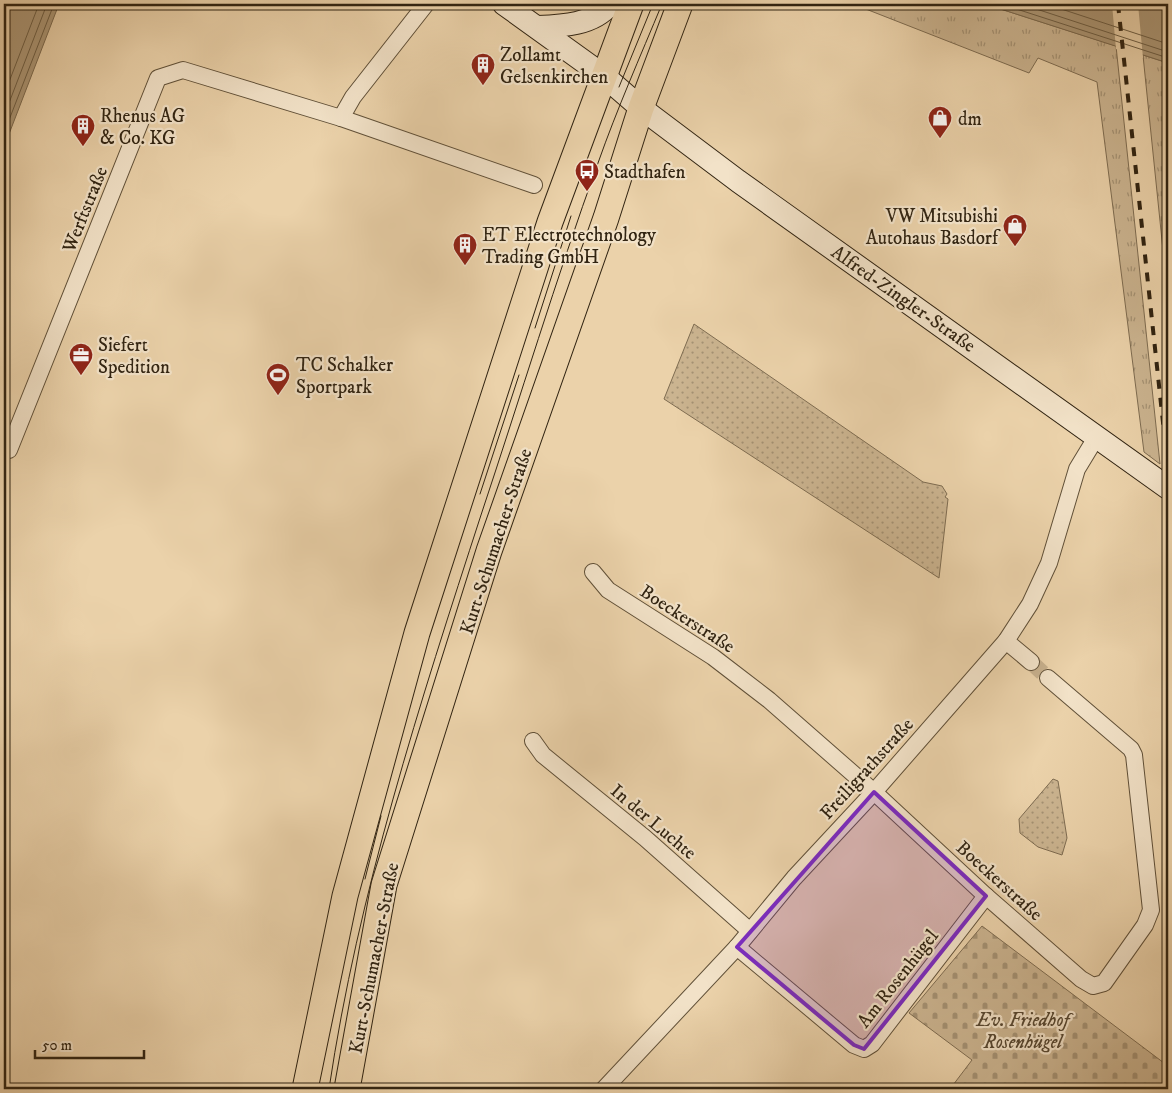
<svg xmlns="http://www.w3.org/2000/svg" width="1172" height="1093" font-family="'IM FELL DW Pica',serif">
<defs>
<pattern id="grass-tufts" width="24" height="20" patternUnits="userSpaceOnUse" patternTransform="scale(1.25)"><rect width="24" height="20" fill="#cbb490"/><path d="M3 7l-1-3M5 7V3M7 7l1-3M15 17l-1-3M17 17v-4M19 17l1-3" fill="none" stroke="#a59274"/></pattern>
<pattern id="cemetery-stones" width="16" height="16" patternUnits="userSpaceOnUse" patternTransform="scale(1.25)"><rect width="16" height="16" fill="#cbb490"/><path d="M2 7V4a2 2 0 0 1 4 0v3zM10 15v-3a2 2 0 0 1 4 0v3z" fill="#a59274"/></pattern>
<pattern id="park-dots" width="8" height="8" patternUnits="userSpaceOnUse" patternTransform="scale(1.25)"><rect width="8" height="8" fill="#cbb490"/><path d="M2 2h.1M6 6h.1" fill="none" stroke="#a59274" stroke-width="1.8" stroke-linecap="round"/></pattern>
</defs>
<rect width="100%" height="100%" fill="#ebd2aa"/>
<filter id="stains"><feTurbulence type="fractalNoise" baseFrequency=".004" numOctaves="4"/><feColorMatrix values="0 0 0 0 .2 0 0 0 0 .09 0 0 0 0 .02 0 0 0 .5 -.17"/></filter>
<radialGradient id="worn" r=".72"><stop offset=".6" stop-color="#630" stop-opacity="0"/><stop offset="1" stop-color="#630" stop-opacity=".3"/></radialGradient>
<!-- grass -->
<g fill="url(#grass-tufts)" stroke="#7e6c51">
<path d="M853,4h132l131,42 44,418 -16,-12 -47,-370 -59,-24 -9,15z"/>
<path d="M1143,55l25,8v236l-23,-224z"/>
</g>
<!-- cemetery -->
<path fill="url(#cemetery-stones)" stroke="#7e6c51" d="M982,926l186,140v23h-218l22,-29 -63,-47z"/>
<!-- park -->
<g fill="url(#park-dots)" stroke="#7e6c51">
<path d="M694,324l229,158 19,4 5,8 -2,3 3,2 -9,79 -275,-179z"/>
<path d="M1053,779l5,2 9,57 -5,17 -24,-8 -18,-14 -1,-14z"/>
</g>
<!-- water -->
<g fill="#ac9776" stroke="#7b694e">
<path d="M4,4h55l-55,143z"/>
<path d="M985,4h183v59z"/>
</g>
<!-- pier -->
<path fill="#ebd2aa" d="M1112,4h26l5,54 -27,-9z"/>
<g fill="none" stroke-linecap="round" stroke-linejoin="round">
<!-- shore -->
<g stroke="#6e5e44" stroke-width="1">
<path d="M1001,4l167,54"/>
<path d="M1021,4l147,48"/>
<path d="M1046,4l122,40"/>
<path d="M4,95l35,-91"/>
<path d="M4,116l43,-112"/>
<path d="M4,133l50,-129"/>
</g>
<!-- street-tunnel -->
<path stroke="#c6af8c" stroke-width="16" stroke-dasharray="16 8" stroke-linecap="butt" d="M1031,662l17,16"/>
<defs>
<g id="street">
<path d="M341,118l12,-21 73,-93"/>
<path d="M9,450l149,-372 25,-8 158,48 193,67"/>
<path d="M593,572l15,18 105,67 56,43 105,92 112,104 95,83 12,7 11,-3 41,-58 6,-15 -17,-155 -3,-6 -83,-71"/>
<path d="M1006,641l25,21"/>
<path d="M533,741l10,14 102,83 105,93"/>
<path d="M737,947l117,98 10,4 8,-5 114,-148"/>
<path d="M604,1089l133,-142 57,-69 80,-86 132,-151 24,-37 19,-41 28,-94 20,-33"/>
</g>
<g id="secondary">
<path d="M504,4l100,72 37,32 97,73 430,307"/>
<path d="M537,27c25,-1 56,-2 73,-23"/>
</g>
<g id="primary">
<path d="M305,1089l40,-193 72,-263 133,-411 81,-218"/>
<path d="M347,1089l37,-204 105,-334 117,-333 35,-110 39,-104"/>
</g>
</defs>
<!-- street casing -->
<use href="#street" stroke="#605038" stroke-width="18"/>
<!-- secondary casing -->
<use href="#secondary" stroke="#312412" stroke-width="24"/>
<!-- primary casing -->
<use href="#primary" stroke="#312412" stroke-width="27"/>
<!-- street -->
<use href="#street" stroke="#f2e2c8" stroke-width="16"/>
<!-- secondary -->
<use href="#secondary" stroke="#f2e2c8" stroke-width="22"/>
<!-- primary -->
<use href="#primary" stroke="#ebd2aa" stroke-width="25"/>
<!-- tram -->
<g stroke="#312412" stroke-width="1">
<path d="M619,87l34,-83"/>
<path d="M535,328l36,-112"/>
<path d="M480,494l39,-119"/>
<path d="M365,879l16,-63"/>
<path d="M329,1089c29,-196 91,-386 152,-574 39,-117 75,-236 117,-352 19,-54 42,-106 64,-159"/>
</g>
<!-- rail -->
<path stroke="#312412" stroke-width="4" stroke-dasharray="9 9" stroke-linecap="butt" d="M1118,4l50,465"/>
</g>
<!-- marked area -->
<path fill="#7b2cbf" fill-opacity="0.2" stroke="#7b2cbf" stroke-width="4" stroke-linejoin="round" d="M874,792l112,104 -122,153 -10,-4 -117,-98z"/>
<!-- icons -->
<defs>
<symbol id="building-pin" viewBox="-11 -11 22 30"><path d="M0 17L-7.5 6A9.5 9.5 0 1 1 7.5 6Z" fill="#8f2418" stroke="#f2e2c8"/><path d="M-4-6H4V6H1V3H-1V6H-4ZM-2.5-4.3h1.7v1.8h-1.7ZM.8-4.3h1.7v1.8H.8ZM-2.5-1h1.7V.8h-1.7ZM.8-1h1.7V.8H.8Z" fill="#fff"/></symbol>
<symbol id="shop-pin" viewBox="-11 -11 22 30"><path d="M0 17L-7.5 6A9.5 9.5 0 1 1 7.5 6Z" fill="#8f2418" stroke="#f2e2c8"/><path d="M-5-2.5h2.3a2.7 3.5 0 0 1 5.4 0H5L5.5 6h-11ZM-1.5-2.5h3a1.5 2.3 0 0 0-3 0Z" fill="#fff"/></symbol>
<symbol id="bus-pin" viewBox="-11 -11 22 30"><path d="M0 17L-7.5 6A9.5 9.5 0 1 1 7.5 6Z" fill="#8f2418" stroke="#f2e2c8"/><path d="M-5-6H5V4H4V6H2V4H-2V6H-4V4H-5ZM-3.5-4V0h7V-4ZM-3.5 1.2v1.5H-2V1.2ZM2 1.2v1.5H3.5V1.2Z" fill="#fff"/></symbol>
<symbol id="office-pin" viewBox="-11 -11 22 30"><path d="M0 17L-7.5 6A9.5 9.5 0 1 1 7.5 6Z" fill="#8f2418" stroke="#f2e2c8"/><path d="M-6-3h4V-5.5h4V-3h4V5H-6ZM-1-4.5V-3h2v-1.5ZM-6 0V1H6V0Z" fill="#fff"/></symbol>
<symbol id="stadium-pin" viewBox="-11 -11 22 30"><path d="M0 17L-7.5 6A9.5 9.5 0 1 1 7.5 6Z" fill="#8f2418" stroke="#f2e2c8"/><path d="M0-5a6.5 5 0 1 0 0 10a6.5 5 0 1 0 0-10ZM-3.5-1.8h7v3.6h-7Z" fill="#fff"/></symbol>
</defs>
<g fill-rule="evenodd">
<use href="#building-pin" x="469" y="51" width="28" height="38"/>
<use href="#shop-pin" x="926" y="104" width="28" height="38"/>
<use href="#building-pin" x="69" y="112" width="28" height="38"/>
<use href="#bus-pin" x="573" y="157" width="28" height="38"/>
<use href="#shop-pin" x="1001" y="212" width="28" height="38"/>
<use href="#building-pin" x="451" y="231" width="28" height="38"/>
<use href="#office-pin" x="67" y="341" width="28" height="38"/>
<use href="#stadium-pin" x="264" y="361" width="28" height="38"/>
</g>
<g text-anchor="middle" stroke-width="4.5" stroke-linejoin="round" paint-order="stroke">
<!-- poi labels -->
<g font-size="19" fill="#312412" stroke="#f2e2c8" text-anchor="start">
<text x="500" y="61">Zollamt<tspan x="500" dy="22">Gelsenkirchen</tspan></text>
<text x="100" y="122">Rhenus AG<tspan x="100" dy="22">&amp; Co. KG</tspan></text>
<text x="958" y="125">dm</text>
<text x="604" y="178">Stadthafen</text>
<text x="998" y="222" text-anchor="end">VW Mitsubishi<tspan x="998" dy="22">Autohaus Basdorf</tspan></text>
<text x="482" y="241">ET Electrotechnology<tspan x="482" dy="22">Trading GmbH</tspan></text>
<text x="98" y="351">Siefert<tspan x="98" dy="22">Spedition</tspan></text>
<text x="296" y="371">TC Schalker<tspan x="296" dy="22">Sportpark</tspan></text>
</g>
<!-- street labels -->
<g font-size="19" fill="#312412" stroke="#f2e2c8">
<text transform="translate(84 209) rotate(-68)" y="7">Werftstraße</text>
<text transform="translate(904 298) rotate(35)" y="7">Alfred-Zingler-Straße</text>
<text transform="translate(495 541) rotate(-72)" y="7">Kurt-Schumacher-Straße</text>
<text transform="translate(688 618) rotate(33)" y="7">Boeckerstraße</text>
<text transform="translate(866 768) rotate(-48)" y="7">Freiligrathstraße</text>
<text transform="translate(654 821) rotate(40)" y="7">In der Luchte</text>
<text transform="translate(1000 880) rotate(42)" y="7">Boeckerstraße</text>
<text transform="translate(373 958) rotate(-79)" y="7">Kurt-Schumacher-Straße</text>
<text transform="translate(897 978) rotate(-52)" y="7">Am Rosenhügel</text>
</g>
<!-- park labels -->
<g font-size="19" font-style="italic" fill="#584832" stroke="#f2e2c8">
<text x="1023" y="1026">Ev. Friedhof<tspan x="1023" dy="22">Rosenhügel</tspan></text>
</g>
</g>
<!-- margin -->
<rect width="1172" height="1093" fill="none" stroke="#ebd2aa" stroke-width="20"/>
<rect x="5" y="5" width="1162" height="1083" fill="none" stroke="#312412" stroke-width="2.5"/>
<rect x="10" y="10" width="1152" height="1073" fill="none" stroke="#312412"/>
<!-- scale -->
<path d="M35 1050v8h109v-8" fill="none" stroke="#312412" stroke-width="2.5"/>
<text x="42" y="1050" font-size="15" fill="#312412" stroke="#f2e2c8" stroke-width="4" paint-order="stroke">50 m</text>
<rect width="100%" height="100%" filter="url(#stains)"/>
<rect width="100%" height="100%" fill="url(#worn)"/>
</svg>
